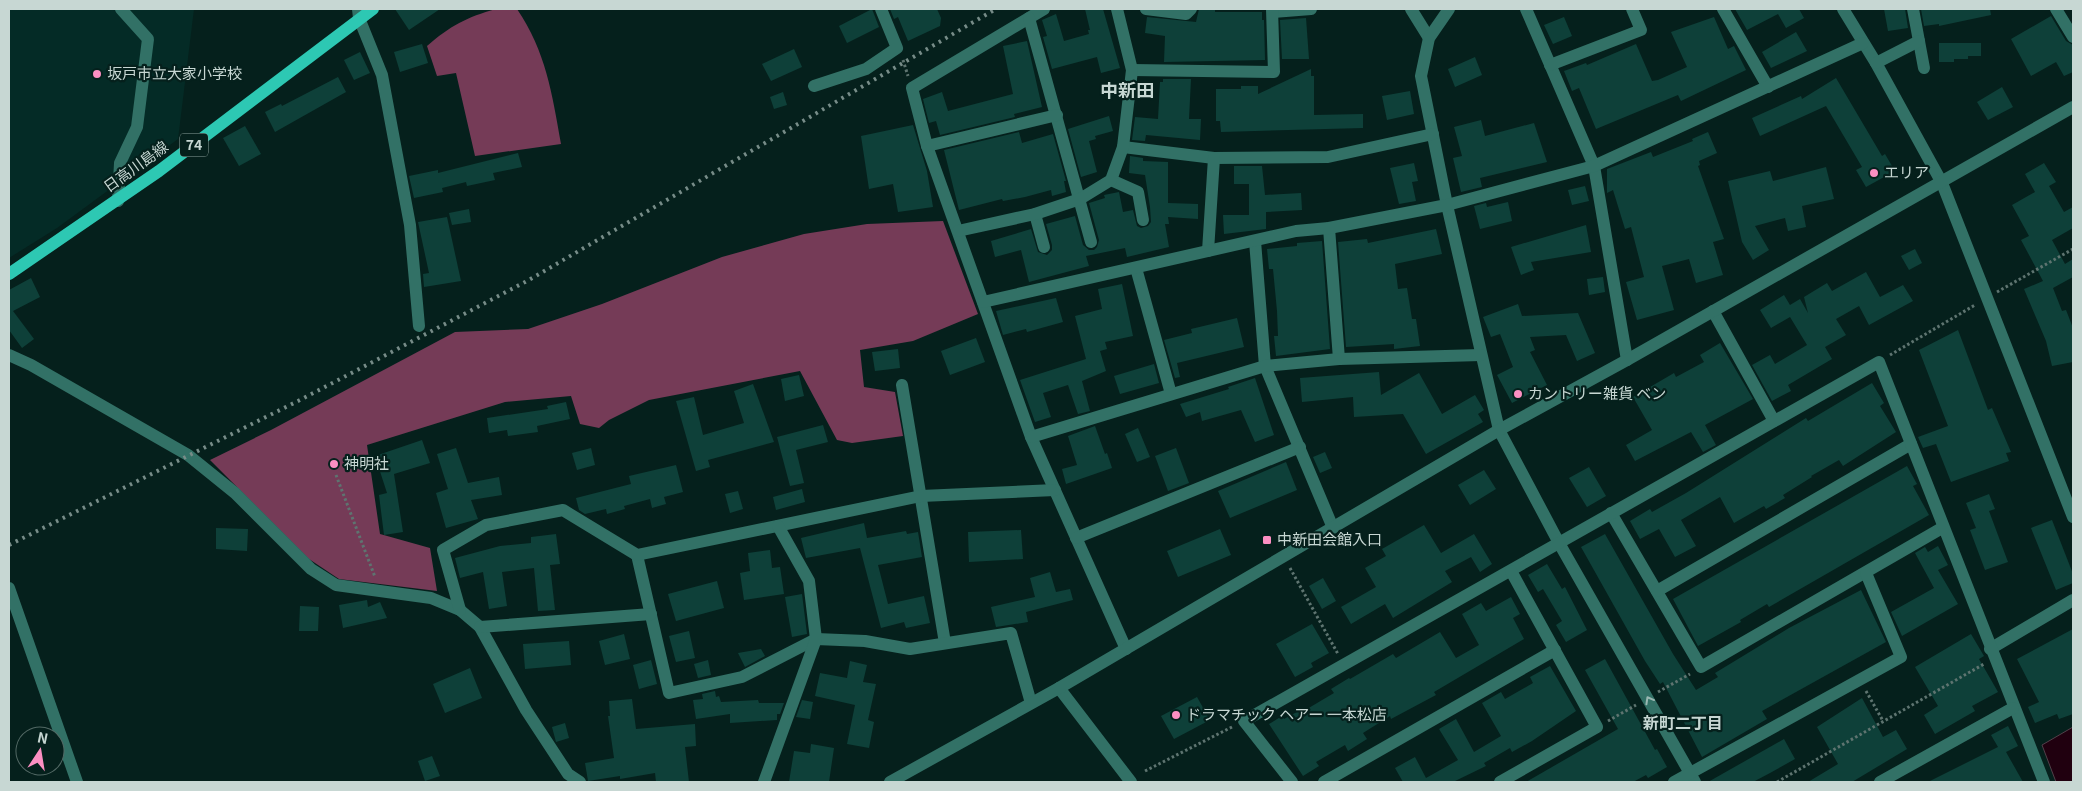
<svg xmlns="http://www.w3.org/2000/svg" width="2082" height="791" font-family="Georgia,'Noto Sans JP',serif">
<rect width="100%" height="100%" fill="#05201c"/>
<!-- built -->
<path fill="#042b26" d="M9,9h185l-16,130 -121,89 -48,30z"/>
<!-- forest -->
<g fill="#753b57">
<path d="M496,9h21c29,43 35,84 44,135l-86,12 -19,-83 -19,3 -10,-30c23,-20 40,-29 69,-37z"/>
<path d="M943,221l35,93 -65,27 -53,9 4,37 31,5 8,44 -51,7 -15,-3 -37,-69 -151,29 -40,20 -10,8 -19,-4 -9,-28 -66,6 -138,43 13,89 50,14 7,43 -98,-12 -30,-20 -99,-99 61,-30 184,-98 73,-3 74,-25 120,-47 82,-23 63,-10z"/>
</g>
<!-- water -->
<path fill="#20000f" stroke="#52404a" d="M2073,727v55h-17l-14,-37z"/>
<!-- building -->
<g fill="#0e4039">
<path d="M395,9h45l-31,21z"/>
<path d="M872,9l7,18 -32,16 -8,-17z"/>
<path d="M890,9h47l4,9 -1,8 -32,15 -10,-24 -4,2z"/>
<path d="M1085,9h18l17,59 -19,5 -4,-16 -45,12 -9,-32 4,-1 -5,-16 14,-6 8,27 25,-7 -1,-4h2z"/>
<path d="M1199,9h16v3h47v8h2l1,40 -101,2 1,-26 -20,-3 2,-16 49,5z"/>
<path d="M1735,9h64l5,9 -18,10 -8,-14 -31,16z"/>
<path d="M1884,9h21l3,19 -20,3z"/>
<path d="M1921,9h69l1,6 -52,11v-2l-15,2z"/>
<path d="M2051,16l15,25 7,4v27l-9,4 -8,-14 -25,14 -20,-37z"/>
<path d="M1564,17l8,19 -19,8 -9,-19z"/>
<path d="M1714,17l14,32 6,-3 12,24 -65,31 -3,-6 -82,34 -17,-41 -7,3 -8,-20 22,-8 1,2 49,-21 16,37 6,-1 29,-13 -16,-35z"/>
<path d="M1306,18l3,41h-27l-2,-39z"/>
<path d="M1796,32l11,19 -36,17 -9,-16z"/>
<path d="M1027,41l15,66 -28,7 1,3 -75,18 -4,-14 -7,2 -6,-24 19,-7 6,19 65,-17 -10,-48z"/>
<path d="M1939,43h42v13h-13v3h-14v3h-15z"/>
<path d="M422,44l6,19 -28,9 -6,-20z"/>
<path d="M794,49l8,18 -31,14 -9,-17z"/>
<path d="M360,52l10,21 -16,7 -10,-20z"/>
<path d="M1475,57l7,18 -27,12 -7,-18z"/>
<path d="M1311,69v7h3v39l49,-1v14l-142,4 -1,-11h-4v-32h25v-3h17v8z"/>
<path d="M338,77l8,15 -71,40 -10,-20 16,-8 1,2z"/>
<path d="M1836,78l46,78 3,-2 10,17 -29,16 -10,-17 6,-3 -36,-61 -66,30 -8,-18 49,-22 1,3z"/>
<path d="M1163,79h28l-2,40h12l-1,21 -54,-5 -1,6 -13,-1 3,-23 23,2 2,-37h3z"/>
<path d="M2002,87l11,20 -25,13 -11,-18z"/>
<path d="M1410,91l4,23 -27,6 -5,-24z"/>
<path d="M783,92l4,13 -13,4 -4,-12z"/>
<path d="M1109,116l4,15 -18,5 1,3 -7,2 8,31 -16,5 -13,-48z"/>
<path d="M1481,120l4,16 49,-13 13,39 -67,16 2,9 -21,5 -8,-34 9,-2 -8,-29z"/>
<path d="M913,125l14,46 6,36 -35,5 -5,-28 -24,5 -8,-53z"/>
<path d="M245,126l16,28 -22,12 -16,-28z"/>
<path d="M1019,132l3,11 31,-9 13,47h-2l2,11 -14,4 -1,-6 -26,7 -22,4 -1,-2 -43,11 -15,-60z"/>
<path d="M1708,132l9,21 -18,8 1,4 -2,1 26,73 -11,3 10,33 -27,8 -7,-24 -27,7 12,44 -37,10 -11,-38 18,-5 -13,-50 -6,2 -12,-39 -6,3v-24l44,-17 2,5 40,-16 -1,-2z"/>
<path d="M518,153l4,14 -29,6 2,7 -28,6 -1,-4 -24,6 1,4 -29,6 -5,-22 29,-6v3z"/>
<path d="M1130,156l13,2v3l25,1v41l30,1v15l-30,-2 1,7h-4l4,23 -42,10 -2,-9 -39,8 3,10 -60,16 -8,-32 -26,7 -4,-16 40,-12 7,23 9,3 5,-5v-5l-6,-21 29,-8 8,29 6,5h5l3,-3 2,-7 -10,-37 16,-5 -1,-3 15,-3 4,20 10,-2 4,16 4,2 7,-2 3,-4 -1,-15 -5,-32 -16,-2z"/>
<path d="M1414,163l4,18 -6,1 4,19 -17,3 -9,-36z"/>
<path d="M2044,163l12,19 -7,4 15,26 9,-5v21l-21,12 13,24 8,-5v18l-20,11 9,23 4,-1 7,18v34l-21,4 -6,-25 -22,-52 19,-8 -22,-41 8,-4 -17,-31 23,-13 -10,-18z"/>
<path d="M1234,166h28l3,29 36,-2 1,17 -36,2v17l-42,5 -1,-19h26v-31h-15z"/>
<path d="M1826,167l8,32 -32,7 4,21 -18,4 -3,-13 -30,8 14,24 -16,10 -11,-18 -14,-61 42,-10 3,10z"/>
<path d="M1585,186l4,15 -17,4 -4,-15z"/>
<path d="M1508,202l4,19 -32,8 -6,-23 12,-3 1,4z"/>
<path d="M469,209l2,13 -19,3 -3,-12z"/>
<path d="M447,217l14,64 -37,6 -1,-13 6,-1 -11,-51z"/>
<path d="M1586,225l5,27 -60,10 3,8 -13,5 -10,-28z"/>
<path d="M1436,229l6,25 -47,10 3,25 9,-1 5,31h4l4,27 -26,3v-5l-48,3 -8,-105 29,-3 1,4z"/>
<path d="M1322,241l8,108 -54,7 -2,-20h4l-1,-25 -4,-42h-4l-2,-20 30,-3v-3z"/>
<path d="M1915,249l7,14 -13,7 -8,-14z"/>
<path d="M1866,272l14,25 23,-12 10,16 -44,24 -10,-19 -23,13 10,16 -21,12 7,12 -44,26 3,6 -19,10 -20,-36 18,-10 5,9 32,-19 -17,-28 -19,11 -11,-18 24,-15 6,10 10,-6 8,14 -4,-16 23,-14 5,8z"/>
<path d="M1603,277l2,15 -16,3 -2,-16z"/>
<path d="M31,278l9,19 -27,14 21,28 -12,9 -13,-18v-40z"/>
<path d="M1122,284l11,52 -28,6 2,7 -7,2 6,20 -24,10 8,30 -12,3 -10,-29 -25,8 8,24 -16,5 -15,-42 66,-21 -11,-43 27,-7 -4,-20z"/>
<path d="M1056,298l7,24 -36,10 -1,-3 -23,6 -7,-24z"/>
<path d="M1518,304l4,12 56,-3 17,40 -18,8 -11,-26 -36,2 5,13 -5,2 17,33 -35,18 -15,-28 16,-8 -13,-33 -9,3 -8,-20z"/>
<path d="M1237,318l7,29 -67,16 3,14 -5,1 -11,-38 28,-7 -1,-4z"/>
<path d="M1958,330l30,80 4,-2 19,44 -5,1 3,8 -58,21 -15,-38 -13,4 -5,-11 30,-11 -29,-76z"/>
<path d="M976,338l9,24 -35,13 -9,-24z"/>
<path d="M1720,343l33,56 -48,26 11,20 -13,7 -12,-20 -56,29 -9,-16 26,-15 -19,-33 41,-24 2,4 28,-15 -4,-7z"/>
<path d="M898,349l2,19 -25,3 -3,-19z"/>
<path d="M1154,364l5,19 -39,11 -6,-18z"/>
<path d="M1379,372l2,23 38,-22 23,41 33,-19 9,15 -6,4 5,8 -57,32 -23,-40 -49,3 -1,-20 -51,5 -2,-24z"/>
<path d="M799,375l5,21 -19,5 -4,-22z"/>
<path d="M1255,378l19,57 -19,7 -14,-32 -39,11 -2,-9 -14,5 -6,-13 49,-15 -1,-2z"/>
<path d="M1872,383l12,20 -4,3 16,26 -53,34 -4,-6 -28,16 1,1 -29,18 2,3 -19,11 -2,-3 -30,17 -14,-26 -39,23 15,26 -21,11 -16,-28 -19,10 -10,-18 20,-12 2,3 34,-19 120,-75 2,3z"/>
<path d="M753,384l21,58 -66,18 2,7 -14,4 -20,-70 18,-4 9,38 41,-12 -10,-32z"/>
<path d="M566,402l4,17 -33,7 1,6 -30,4 -1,-6 -18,3 -2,-15 61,-9 -1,-3z"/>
<path d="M823,425l5,17 -32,8 8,33 -14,3 -13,-49z"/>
<path d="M1095,426l10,28 2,-1 5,15 -46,16 -4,-15 15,-4 -9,-29z"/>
<path d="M1138,428l12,29 -13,5 -12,-28z"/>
<path d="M422,440l8,23 -36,11 9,58 -19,3 -5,-40 8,-2 -12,-37z"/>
<path d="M456,448l12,35 31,-6 3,18 -31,5 7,19 -32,9 -10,-35 12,-4 -11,-35z"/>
<path d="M591,448l4,17 -18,5 -5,-17z"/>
<path d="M1176,448l13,35 -21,8 -13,-35z"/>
<path d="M1325,452l7,16 -12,5 -7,-16z"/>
<path d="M1286,462l11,28 -67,28 -12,-27z"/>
<path d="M676,465l7,27 -19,5 2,7 -14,4 -2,-9 -26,7 1,3 -18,5 -1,-5 -21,5 -6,-4 -3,-12 55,-14 -2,-8z"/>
<path d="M1907,466l10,18 -4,2 16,29 -160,92 -2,-3 -27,16 1,2 -43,24 -25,-47z"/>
<path d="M1589,467l17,29 -19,11 -18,-29z"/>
<path d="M1484,470l12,19 -26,16 -12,-20z"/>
<path d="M802,489l3,13 -29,8 -3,-13z"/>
<path d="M738,491l5,18 -13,4 -5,-19z"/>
<path d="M1989,494l6,15 -6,2 19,51 -23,8 -15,-40 6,-2 -10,-25z"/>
<path d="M2052,520l21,54v9l-17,7 -25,-62z"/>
<path d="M864,523l3,15 39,-7 1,3 11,-2 4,25 -44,8 10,39 36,-8 6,27 -24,5 -2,-6 -23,6 -21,-80 -54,10 -5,-20z"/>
<path d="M1424,525l17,28 33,-19 18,30 -12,8 -9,-15 -26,14 7,11 -59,36 -8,-14 -34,20 -10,-17 35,-20 -11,-19 21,-12 -4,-7z"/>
<path d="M216,528l32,1 -1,22 -31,-2z"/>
<path d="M1220,529l11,26 -53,22 -11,-26z"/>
<path d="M1021,530l2,29 -54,3 -1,-30z"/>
<path d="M556,534l4,30 -10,1 5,45 -17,1 -4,-43 -32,4 5,34 -18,3 -6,-37 -23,6 -5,-20 45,-12 31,-3v-6z"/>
<path d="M1605,534l68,120 23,36 22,-13 -3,-4 28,-17 46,-28 72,-38 25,52 -124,69 5,8 -65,38 -39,-75 -3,2 -15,-23 -64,-114z"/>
<path d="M1938,546l10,19 -10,5 20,34 -56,32 -11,-24 43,-24 -19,-35 10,-6 3,5z"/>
<path d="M770,550l2,18 8,-1 4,27 -40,6 -4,-27 10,-2 -2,-18z"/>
<path d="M1547,564l15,25 3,-2 22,43 -21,12 -10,-17 6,-4 -19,-32 -5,3 -10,-17z"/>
<path d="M1050,572l6,20 14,-3 3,11 -47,12 2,10 -32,5 -5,-20 44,-10 -5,-19z"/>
<path d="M1323,578l13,23 -14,8 -13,-23z"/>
<path d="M717,581l7,27 -48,13 -8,-27z"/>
<path d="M802,594l5,40 -15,3 -7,-40z"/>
<path d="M1511,597l9,17 -7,4 11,21 -90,53 2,3 -45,24 -1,-3 -27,17 4,6 -19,12 -3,-6 -29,17 3,4 -16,10 -34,-52 13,-8 2,3 22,-12 1,2 27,-16 -3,-4 18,-11 1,1 43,-25 3,4 44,-26 16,26 23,-13 -17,-31 19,-11 5,8z"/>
<path d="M367,600l1,7 12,-5 7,16 -44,10 -4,-23z"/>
<path d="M300,606l19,1 -1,24h-19z"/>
<path d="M1312,624l17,29 -18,10 2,4 -18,10 -19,-33z"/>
<path d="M2073,629v85l-14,5 -2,-5 -22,9 -7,-16 11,-5 -22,-43z"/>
<path d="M689,631l6,27 -19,4 -7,-26z"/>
<path d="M624,634l6,25 -25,6 -6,-24z"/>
<path d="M1971,634l13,22 -5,3 19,33 -26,14 3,5 -40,23 -11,-19 14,-9 -23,-39z"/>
<path d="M569,641l2,24 -46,4 -2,-25z"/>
<path d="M761,649l4,7 -20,11 -7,-14z"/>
<path d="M1605,659l50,91 2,-1 10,18 -19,11 -2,-3 -13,7h-107l92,-53 -33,-59z"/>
<path d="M651,660l6,24 -18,5 -6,-24z"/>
<path d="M708,660l3,15 -13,3 -4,-14z"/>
<path d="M850,661l17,4 -4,17 13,2 -8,36 6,2 -5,26 -22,-4 8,-39 -40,-9 5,-23 27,5z"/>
<path d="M1550,666l26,45 -44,30 -20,11 -2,-4 -26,15 2,3 -33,16h-50l-8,-14 20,-11 11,21 32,-18 -19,-31 17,-10 18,33 27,-16 -19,-33 19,-11 4,7 28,-16 -3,-6z"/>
<path d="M470,668l12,30 -37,15 -12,-29z"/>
<path d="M715,691l1,6 3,-1 2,6 37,-2 1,3h25l-4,11h-3v6l-47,3v-9l-34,5 -3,-19 10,-1 -1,-5z"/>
<path d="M1197,697l13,23 -36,19 -13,-23z"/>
<path d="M1862,698l21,39 13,-7 11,19 -55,33h-44l30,-18 -21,-37z"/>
<path d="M632,699l4,30 59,-5 1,22 -11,1 4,35h-33l-1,-9 -35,6v-3l-32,5 -3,-18 29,-5 -6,-42h2l-1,-15z"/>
<path d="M802,700l11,2 -3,17 -14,-2z"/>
<path d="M565,723l4,15 -13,4 -4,-15z"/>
<path d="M2008,726l10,20 -12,6 17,30h-95l70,-35 -7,-12z"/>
<path d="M1784,739l11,20 -25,14 -17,9h-45z"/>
<path d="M811,744l23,4 -5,34h-40l5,-31 16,2z"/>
<path d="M432,756l8,20 -15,5 -7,-20z"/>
</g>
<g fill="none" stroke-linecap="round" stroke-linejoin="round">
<!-- path -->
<g stroke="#5e7470" stroke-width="3" stroke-dasharray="2.5 2.5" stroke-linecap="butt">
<path d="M903,60l5,16"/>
<path d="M1997,292l76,-43"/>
<path d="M1890,355l85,-50"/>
<path d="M336,475l39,102"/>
<path d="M1290,568l48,86"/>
<path d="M1866,691l17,30"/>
<path d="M1658,692l32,-18"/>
<path d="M1608,721l28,-16"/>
<path d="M1145,771l87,-44"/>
<path d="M1777,782l207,-118"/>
</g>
<!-- minor -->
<g stroke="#327166" stroke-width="12">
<path d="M358,9l1,9 23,57 28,150 9,101"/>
<path d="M1044,9l-132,79 15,58 104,291 95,212"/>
<path d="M1146,9l40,5 5,-5"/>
<path d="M1411,9l18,29"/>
<path d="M1449,9l-20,29 -8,38 26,129 52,225 60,113 136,239"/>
<path d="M1526,9l68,157 33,194"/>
<path d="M1723,9l45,78"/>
<path d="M1843,9l33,54 66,120 131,334"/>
<path d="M1913,9l11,59"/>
<path d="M2056,9l17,28"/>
<path d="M1273,12l38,-3"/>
<path d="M1029,18l62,224"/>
<path d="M1876,63l43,-22"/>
<path d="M1550,65l91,-35 -9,-21"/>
<path d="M1132,70l142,2 -2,-63"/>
<path d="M814,86l52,-17 31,-21 -16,-39"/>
<path d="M927,146l130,-31"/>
<path d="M1123,147l91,11 114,-1 105,-23"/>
<path d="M1111,180l27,12 5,28"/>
<path d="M118,201l2,-38 17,-36 11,-88 -27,-30"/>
<path d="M1035,214l9,33"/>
<path d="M1329,228l10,131"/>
<path d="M958,231l77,-17 45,-15 31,-19 12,-33 9,-77 -15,-61"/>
<path d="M1255,241l10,125 68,162"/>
<path d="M1208,251l6,-93"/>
<path d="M1136,268l35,126"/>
<path d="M983,302l313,-71 33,-3 118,-23 147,-39 269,-123"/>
<path d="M1713,311l61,110"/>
<path d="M9,355l22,10 157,90 47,38 76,76 25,16 95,13 29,12 20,17 46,83 42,64 12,8"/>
<path d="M902,385l43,258"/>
<path d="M1031,437l234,-71 74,-7 142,-4"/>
<path d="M1611,513l90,154 241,-139"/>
<path d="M1076,538l224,-91"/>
<path d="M637,555l32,138 73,-16 74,-38 49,2 45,8 101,-16 20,70"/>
<path d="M9,588l68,194"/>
<path d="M1657,591l254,-147"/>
<path d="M460,610l-17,-60 43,-25 77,-15 74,45 284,-59 134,-6"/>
<path d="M480,627l171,-13"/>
<path d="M1990,649l83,-49"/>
<path d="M1059,688l72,94"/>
<path d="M764,782l52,-143 -7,-58 -31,-55"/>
<path d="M890,782l169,-94 440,-258 128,-70 446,-253"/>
<path d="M1292,782l-48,-61 635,-359 165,420"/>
<path d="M1324,782l231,-132"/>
<path d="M1500,782l97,-55 -86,-156"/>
<path d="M1674,782l227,-125 -35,-84"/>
<path d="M1880,782l133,-74"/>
</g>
<!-- major -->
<path stroke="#2dc8b3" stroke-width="12" d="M9,274l150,-103 214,-162"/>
<!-- rail -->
<path stroke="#778c88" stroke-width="4" stroke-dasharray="2.5 5" stroke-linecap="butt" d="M9,545l291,-145 227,-119 469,-272"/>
</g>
<!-- one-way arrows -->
<defs><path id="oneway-chevron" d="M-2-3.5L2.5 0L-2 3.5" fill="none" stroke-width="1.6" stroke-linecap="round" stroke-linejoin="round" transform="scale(1.25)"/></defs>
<use stroke="#9ab8b2" href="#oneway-chevron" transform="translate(1649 700) rotate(-119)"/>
<!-- markers -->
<g fill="#fc8fc2" stroke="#05201c" stroke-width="2">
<circle cx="97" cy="74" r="5"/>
<circle cx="1874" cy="173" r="5"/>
<circle cx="1518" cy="394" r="5"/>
<circle cx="334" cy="464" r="5"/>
<rect x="1262" y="535" width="10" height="10" rx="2.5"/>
<circle cx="1176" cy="715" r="5"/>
</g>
<g text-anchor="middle" stroke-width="4.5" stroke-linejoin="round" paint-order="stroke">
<!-- shield labels -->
<rect fill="#05201c" stroke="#8da09c" stroke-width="1" x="180" y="133.5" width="28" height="23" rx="4"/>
<g font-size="14" font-weight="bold" fill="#c7d7d3">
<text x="194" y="150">74</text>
</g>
<!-- poi labels -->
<g font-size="15" fill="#c7d7d3" stroke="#05201c" text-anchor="start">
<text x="107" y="79">坂戸市立大家小学校</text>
<text x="1884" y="178">エリア</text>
<text x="1528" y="399">カントリー雑貨 ベン</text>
<text x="344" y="469">神明社</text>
<text x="1277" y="545">中新田会館入口</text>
<text x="1186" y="720">ドラマチック ヘアー 一本松店</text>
</g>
<!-- street labels -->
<g font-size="15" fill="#c7d7d3" stroke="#05201c">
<text transform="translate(136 167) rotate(-36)" y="5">日高川島線</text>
</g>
<!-- neighbourhood labels -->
<g font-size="16" font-weight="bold" fill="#c7d7d3" stroke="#05201c">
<text x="1683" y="729">新町二丁目</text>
</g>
<!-- quarter labels -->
<g font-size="18" font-weight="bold" fill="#c7d7d3" stroke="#05201c">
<text x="1127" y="97">中新田</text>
</g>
</g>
<!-- border -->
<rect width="2082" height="791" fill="none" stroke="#c7d7d3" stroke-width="20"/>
<!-- north arrow -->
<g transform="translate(40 751) rotate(12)"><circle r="24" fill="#05201c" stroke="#536965"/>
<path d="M0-4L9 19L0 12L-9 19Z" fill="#fc8fc2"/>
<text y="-8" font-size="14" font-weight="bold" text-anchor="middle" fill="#c7d7d3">N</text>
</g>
</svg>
